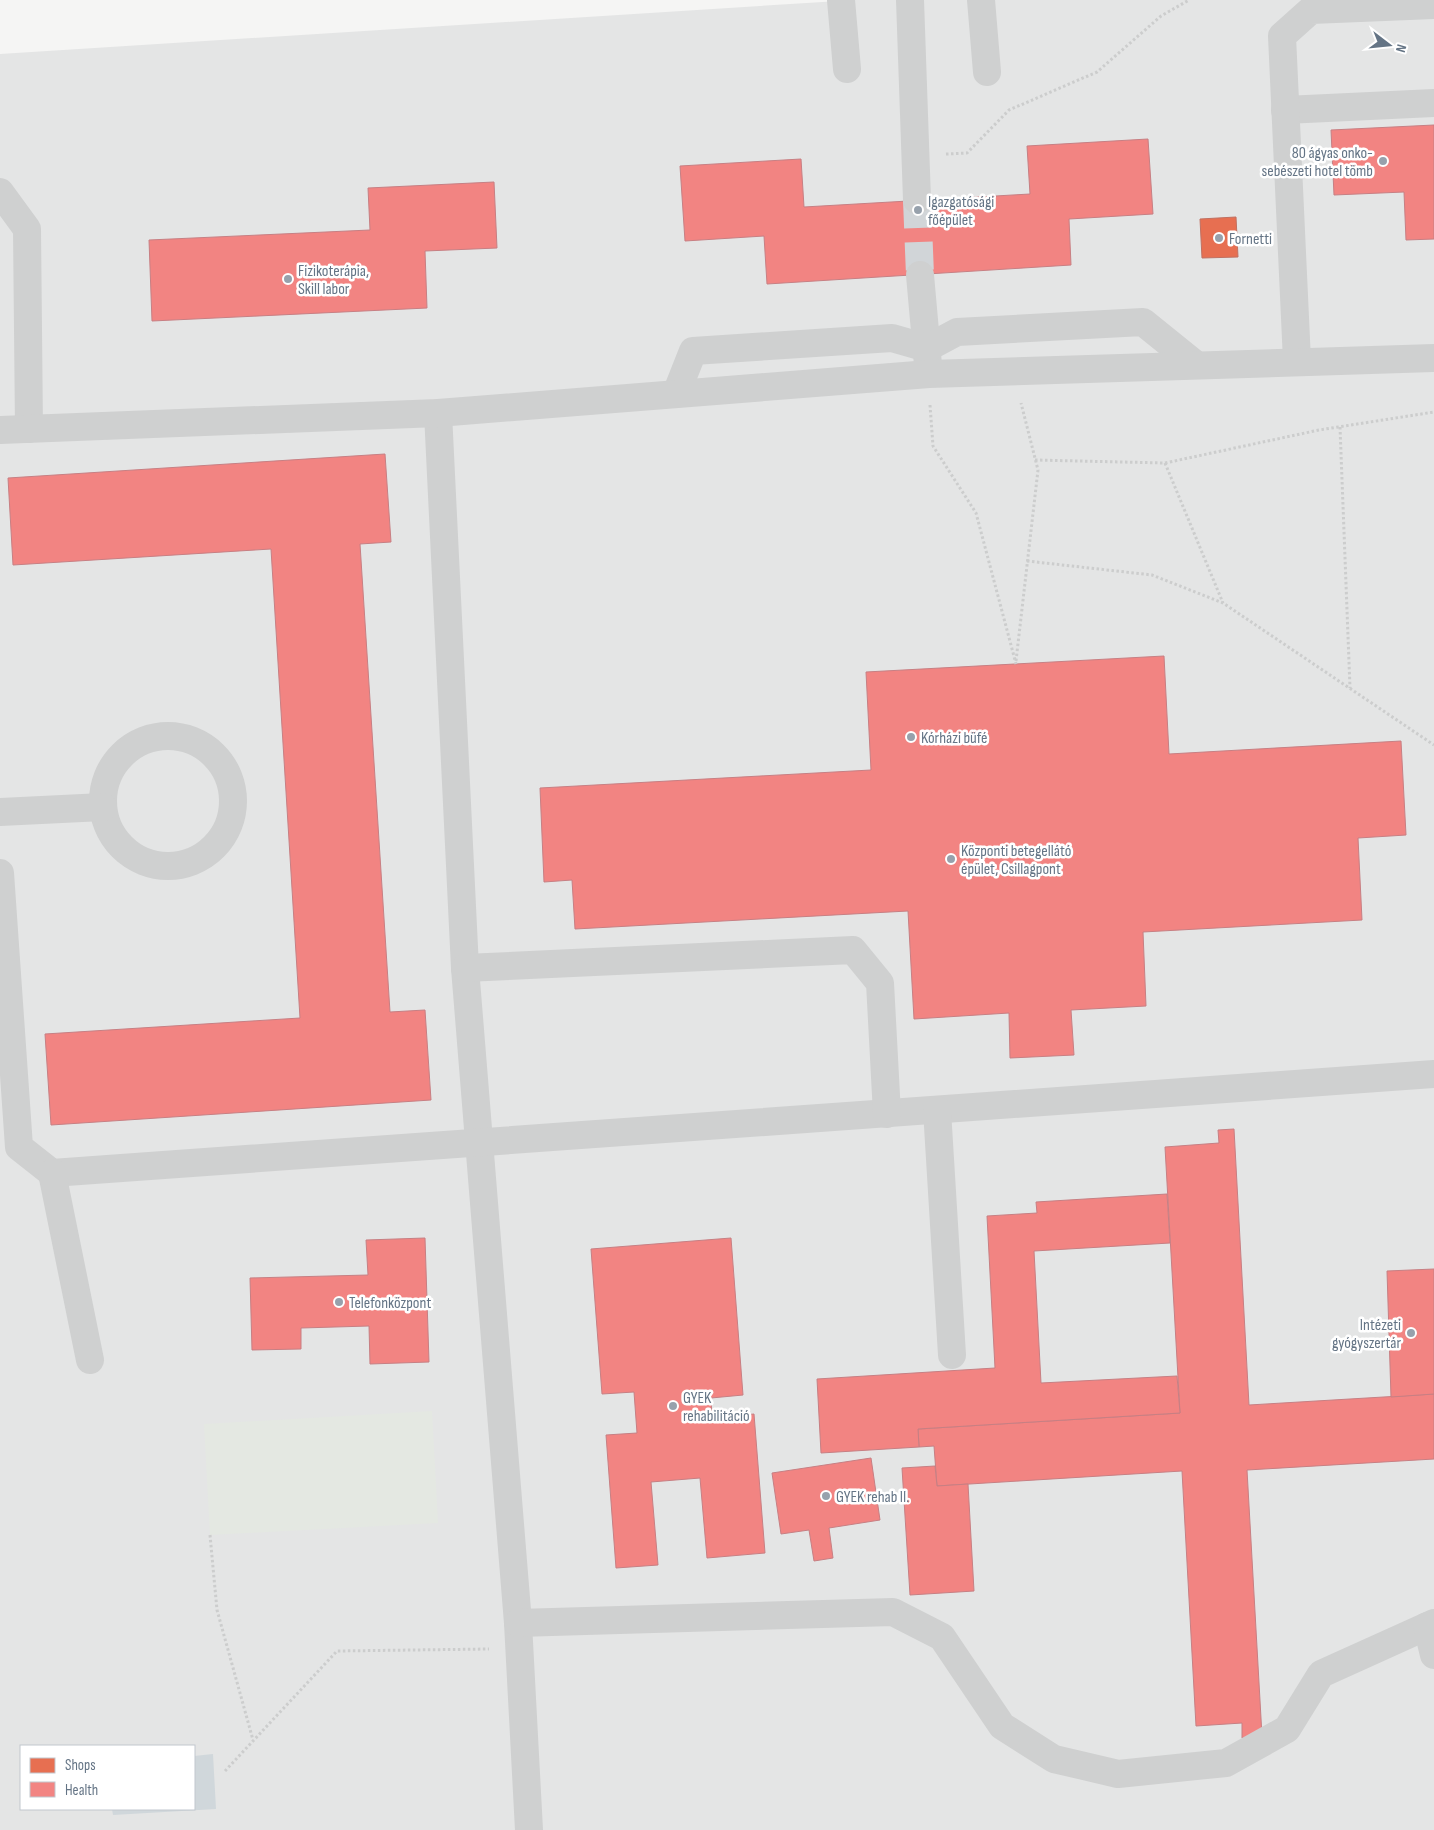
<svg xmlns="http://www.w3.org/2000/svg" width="1434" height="1830" font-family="'Sofia Sans Condensed',sans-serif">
<rect width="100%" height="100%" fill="#f5f5f4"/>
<!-- built -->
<path fill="#e4e5e5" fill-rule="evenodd" d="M855,0h579v1830h-1434v-1776zM21,1746h173v63h-173z"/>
<!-- green -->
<path fill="#e4e8e2" d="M432,1411l6,112 -228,12 -6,-111z"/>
<!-- water -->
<path fill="#d0d7db" d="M213,1754l3,55 -103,6 -1,-6h82v-53z"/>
<!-- shops -->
<path fill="#e76f51" stroke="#c07061" d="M1236,217l2,40 -36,1 -2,-39z"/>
<!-- health -->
<g fill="#f28482" stroke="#c77f83">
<path d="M1434,125v114l-28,1 -2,-48 -70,3 -3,-65z"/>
<path d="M1148,139l5,75 -84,5 2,46 -304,19 -3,-48 -79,5 -5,-75 121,-7 3,48 226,-13 -3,-48z"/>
<path d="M494,182l3,66 -72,3 2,57 -275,13 -3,-81 221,-10 -2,-42z"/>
<path d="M385,454l6,88 -31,2 30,468 35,-2 6,90 -380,25 -6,-91 255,-16 -29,-469 -258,16 -5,-87z"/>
<path d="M1164,656l5,98 232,-13 5,94 -48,3 4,82 -219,12 3,74 -75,4 3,45 -64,3 -1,-45 -95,6 -6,-108 -333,18 -3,-49 -28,2 -4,-94 331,-18 -5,-98z"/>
<path d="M1234,1129l15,276 185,-11v65l-187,11 15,266 -20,2v-15l-46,3 -14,-255 -245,15 -3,-40 -15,1 -1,-18 262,-16 -15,-266 54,-4 -1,-13z"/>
<path d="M1167,1194l3,49 -136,8 7,132 136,-7 3,37 -262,16 1,18 -98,6 -4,-74 178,-11 -8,-152 50,-3 -1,-11z"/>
<path d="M425,1238l4,124 -59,2 -1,-38 -68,2v21l-49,1 -2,-72 118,-3 -2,-35z"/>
<path d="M731,1238l12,157 -32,3 1,20 42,-4 11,139 -58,5 -7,-80 -49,4 7,83 -42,3 -10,-133 31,-2 -3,-41 -32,2 -11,-145z"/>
<path d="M1434,1269v125l-43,3 -4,-126z"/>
<path d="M871,1458l9,62 -51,8 4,30 -19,3 -5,-31 -28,4 -9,-61z"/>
<path d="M935,1466l2,20 31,-2 6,107 -64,4 -8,-127z"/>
</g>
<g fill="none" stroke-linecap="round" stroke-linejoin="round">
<!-- minor-tunnel -->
<path stroke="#d1d5d8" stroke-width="28" stroke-dasharray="28 14" stroke-linecap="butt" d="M917,200l3,75"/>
<!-- path -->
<g stroke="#cccdcd" stroke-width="3" stroke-dasharray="2.5 2.5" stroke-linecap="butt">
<path d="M946,154l21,-1 42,-43 88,-38 64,-56 28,-16"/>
<path d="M930,405l3,41 43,67 40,151"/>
<path d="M1340,427l10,261"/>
<path d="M1035,460l130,3 154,-33 115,-18"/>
<path d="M1165,463l58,140"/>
<path d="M1027,561l125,14 71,28 211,142"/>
<path d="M1016,661l22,-191 -17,-67"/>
<path d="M210,1535l7,75 36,130"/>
<path d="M225,1771l112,-120 152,-2"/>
</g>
<!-- minor -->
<g stroke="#cfd0d0" stroke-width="28">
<path d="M841,0l6,69"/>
<path d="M910,0l7,200"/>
<path d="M981,0l6,72"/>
<path d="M1285,110l149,-7"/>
<path d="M0,192l27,37 2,200"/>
<path d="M920,275l8,90"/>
<path d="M1297,361l-15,-325 29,-26 123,-5"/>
<path d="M676,394l17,-43 199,-13 35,10 30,-16 186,-10 52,42"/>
<path d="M438,413l27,555 53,655 11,207"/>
<path d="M0,430l438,-17 491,-39 505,-16"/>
<circle cx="168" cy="801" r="65"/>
<path d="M0,812l103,-5"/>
<path d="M0,873l19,274 33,26 1382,-99"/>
<path d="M465,968l388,-18 27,33 7,131"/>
<path d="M937,1110l15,245"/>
<path d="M52,1173l38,187"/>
<path d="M518,1623l375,-11 49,25 60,89 52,33 64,15 108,-11 61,-34 34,-55 113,-51"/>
<path d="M1427,1626l7,29"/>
</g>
</g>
<!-- markers -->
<g fill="#97a1ac" stroke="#fff" stroke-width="2">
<circle cx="1383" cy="161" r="5"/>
<circle cx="918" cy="210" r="5"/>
<circle cx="1219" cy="238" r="5"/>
<circle cx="288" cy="279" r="5"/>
<circle cx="911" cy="737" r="5"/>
<circle cx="951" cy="859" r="5"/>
<circle cx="339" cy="1302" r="5"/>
<circle cx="1411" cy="1333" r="5"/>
<circle cx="673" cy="1406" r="5"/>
<circle cx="826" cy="1496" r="5"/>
</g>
<g text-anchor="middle" stroke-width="5" stroke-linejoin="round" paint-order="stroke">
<!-- poi labels -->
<g font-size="16" fill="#647485" stroke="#fff" text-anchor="start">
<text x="1373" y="158" text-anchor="end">80 ágyas onko-<tspan x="1373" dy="18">sebészeti hotel tömb</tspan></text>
<text x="928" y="207">Igazgatósági<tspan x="928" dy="18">főépület</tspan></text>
<text x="1229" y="244">Fornetti</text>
<text x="298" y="276">Fizikoterápia,<tspan x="298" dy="18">Skill labor</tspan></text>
<text x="921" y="743">Kórházi büfé</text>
<text x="961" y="856">Központi betegellátó<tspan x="961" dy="18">épület, Csillagpont</tspan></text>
<text x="349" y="1308">Telefonközpont</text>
<text x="1401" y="1330" text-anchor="end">Intézeti<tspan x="1401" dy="18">gyógyszertár</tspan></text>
<text x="683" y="1403">GYEK<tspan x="683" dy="18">rehabilitáció</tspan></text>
<text x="836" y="1502">GYEK rehab II.</text>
</g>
</g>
<!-- legend -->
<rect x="20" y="1745" width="175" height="65" fill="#ffffff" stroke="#c1c7ce"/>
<rect x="30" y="1758" width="25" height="15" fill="#e76f51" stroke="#c1c7ce"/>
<text x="65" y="1770" font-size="15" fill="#647485">Shops</text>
<rect x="30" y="1782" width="25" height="15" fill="#f28482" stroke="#c1c7ce"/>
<text x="65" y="1795" font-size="15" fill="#647485">Health</text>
<!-- north arrow -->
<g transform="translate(1389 45) rotate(106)" stroke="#ffffff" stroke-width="4" paint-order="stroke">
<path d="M0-4L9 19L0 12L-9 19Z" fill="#647485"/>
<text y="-8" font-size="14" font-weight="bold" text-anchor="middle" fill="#647485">N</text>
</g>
</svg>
